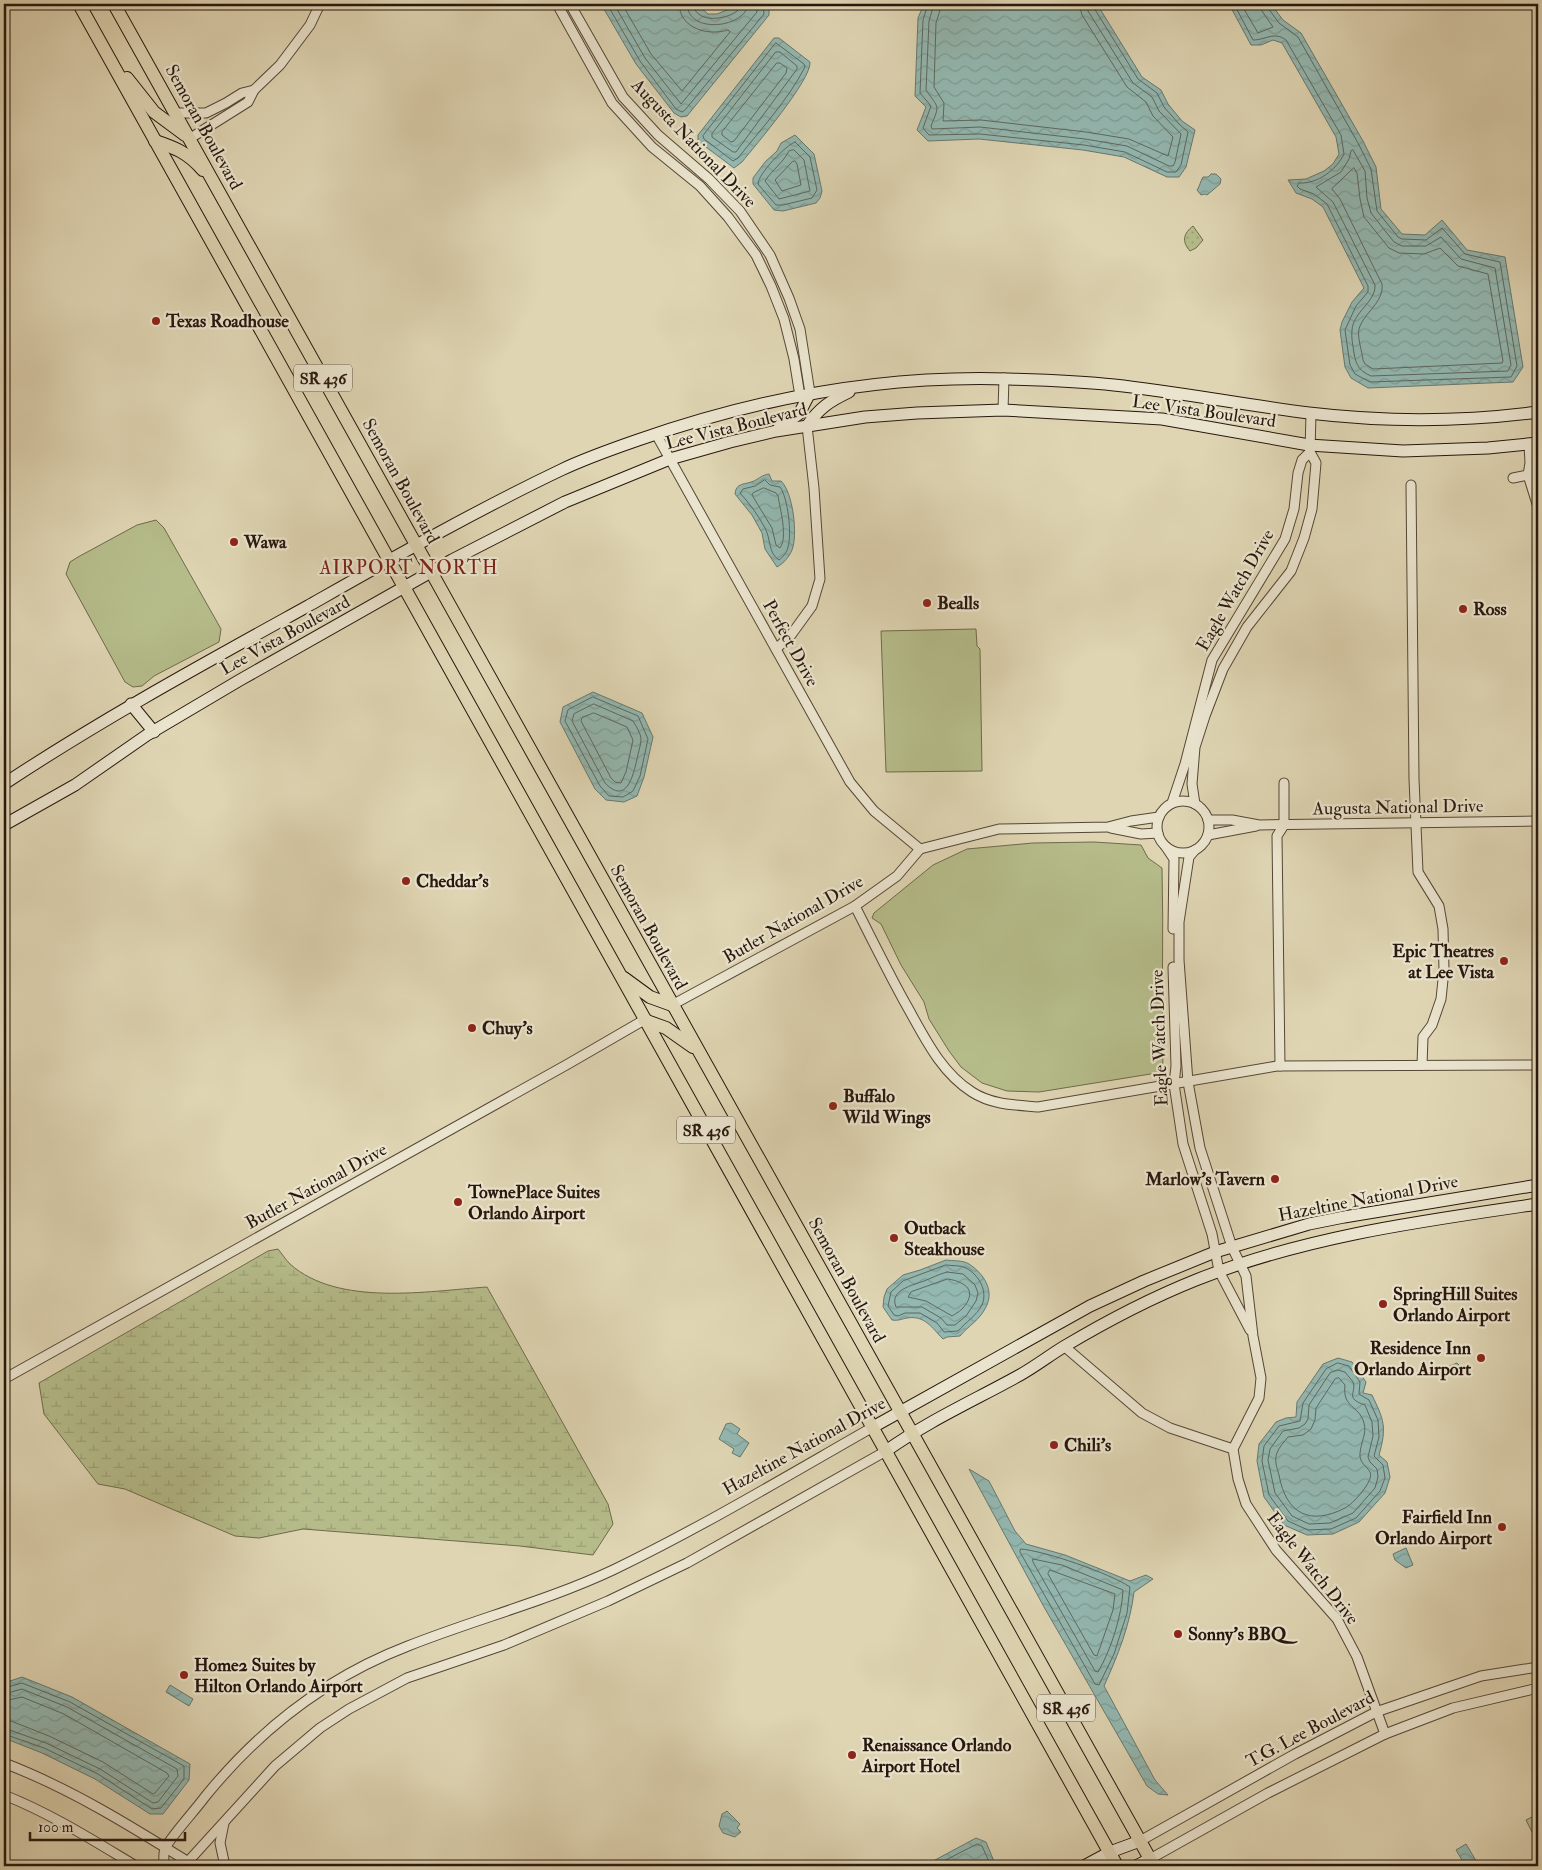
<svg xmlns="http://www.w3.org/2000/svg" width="1542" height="1870" font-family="'IM FELL Double Pica',serif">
<defs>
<pattern id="wetland-marsh" width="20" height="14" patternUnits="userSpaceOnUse" patternTransform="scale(1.25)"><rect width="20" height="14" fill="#b5bc8a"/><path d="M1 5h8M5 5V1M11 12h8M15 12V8" fill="none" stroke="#9ca176"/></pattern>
<pattern id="park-dots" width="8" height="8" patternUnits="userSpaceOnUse" patternTransform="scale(1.25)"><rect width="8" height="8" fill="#b5bc8a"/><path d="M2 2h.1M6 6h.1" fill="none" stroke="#9ca176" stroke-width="1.8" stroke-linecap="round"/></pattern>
<pattern id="water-waves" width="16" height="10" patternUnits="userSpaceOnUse" patternTransform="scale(1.25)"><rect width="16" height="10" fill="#93b8b1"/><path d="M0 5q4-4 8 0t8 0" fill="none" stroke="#7f9d97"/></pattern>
</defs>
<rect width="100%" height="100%" fill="#dfd5b3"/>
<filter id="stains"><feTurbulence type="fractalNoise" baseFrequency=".004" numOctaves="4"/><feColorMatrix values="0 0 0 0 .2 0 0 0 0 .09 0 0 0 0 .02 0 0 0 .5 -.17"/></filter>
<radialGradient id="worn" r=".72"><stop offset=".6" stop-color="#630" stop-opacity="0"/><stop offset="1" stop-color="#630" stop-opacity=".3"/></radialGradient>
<!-- grass -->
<g fill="#b5bc8a" stroke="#6e6a4c">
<path d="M156,520l8,8 57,101 -2,13 -65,34 -12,10 -9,1 -8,-5 -59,-108 4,-12 8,-5 59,-32z"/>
<path d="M976,629l1,17 3,3 2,122 -96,1 -5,-141z"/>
<path d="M1094,842l47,3 7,13 14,10c2,68 -1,136 1,204l-124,20 -32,-1 -25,-8 -21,-16 -12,-16 -20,-32 -5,-17 -23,-37 -20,-41 -9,-6 2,-5 59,-48 34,-16 66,-6z"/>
</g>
<!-- wetland -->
<path fill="url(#wetland-marsh)" stroke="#6e6a4c" d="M278,1249c4,5 8,11 12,15 48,43 138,27 197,23l121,217 5,20 -20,31 -73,-9 -217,-17 -44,9 -24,-2 -110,-47 -27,-5 -54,-70 -5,-31 229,-132z"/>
<!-- park -->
<g fill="url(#park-dots)" stroke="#6e6a4c">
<path d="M1193,226l10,14 -7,8 -6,3c-9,-10 -6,-18 3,-25z"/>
<path d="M1538,1814v30l-12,-24z"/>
</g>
<!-- water -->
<g fill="url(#water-waves)" stroke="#68786f">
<path d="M601,4h95l12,10h9l25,-10h24l3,4v7l-82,101 -6,1 -7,-4 -38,-49z"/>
<path d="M924,4h173l45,73 19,13 7,14 14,17 13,9 -9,37 -7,10h-12l-43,-20 -41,-7 -104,-11 -51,2 -11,-11 9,-23 -11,-11 3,-78z"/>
<path d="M1229,4h42l12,16 18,13 62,108 13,26 5,42 21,25 23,1 17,-15 25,30 38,7 18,110 -10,15 -145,6 -17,-10 -6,-11 -5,-37 2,-8 10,-20 12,-14 -41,-81 -11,-8 -16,-6 -8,-13 18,-1 18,-8 9,-7 6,-10 -3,-17 -54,-94 -9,-3 -12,5h-10z"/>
<path d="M774,38h5l31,24c2,17 -55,84 -68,100l-8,6 -36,-27v-6z"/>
<path d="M795,135l19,19 8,37 -2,7 -4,5 -33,8 -9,-1 -21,-26v-6l12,-16 12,-11 4,-8z"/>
<path d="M1211,174h5l5,5 -1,5 -13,11 -2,-1 -4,1 -4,-5c3,-4 3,-8 6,-13h5z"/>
<path d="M769,474l3,7h9c12,11 17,54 11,69 -3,7 -8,13 -15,17l-12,-18 -3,-16 -10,-18 -17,-21c1,-12 10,-9 19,-13 6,-3 8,-6 15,-7z"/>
<path d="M593,692l49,21 11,24 -9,40 -7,19 -13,6 -18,-2 -11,-11 -35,-67 3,-15z"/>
<path d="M946,1260c6,1 17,0 23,4 14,9 26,26 17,43 -7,14 -17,18 -26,29l-13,1 -4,2c-11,-11 -18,-24 -36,-21 -6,1 -8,3 -15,2l-9,-13 1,-10 3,-8 16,-14 17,-5z"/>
<path d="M1338,1358l14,4 14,20 -3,11 9,2c12,25 15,32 7,60l8,7 3,15 -5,16 -26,29 -26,12 -26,1 -23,-10 -20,-28 -7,-36 2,-17 17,-22 10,-4 10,-1 1,-15 26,-38z"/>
<path d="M1457,1363l4,4 -9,8 -13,2 -4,-4 3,-4 7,-1z"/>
<path d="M731,1423l9,6 -3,5 12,9 -9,14 -8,-4 2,-4 -15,-10 7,-15z"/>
<path d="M969,1469l20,12 26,50 11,13 39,11 65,26 16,-6 7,4 -19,13c-4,33 -16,63 -30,94l51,94 13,15 -10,-1 -11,-8 -103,-179z"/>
<path d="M1406,1548l7,17 -7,3 -11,-8 -2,-6z"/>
<path d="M22,1677l50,20 118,67 -1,16 -26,34h-13l-55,-35 -53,-26 -38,-15v-55z"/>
<path d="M170,1685l23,14 -4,7 -23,-14z"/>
<path d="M727,1811l13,13 -3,4 4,4 -6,5 -12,-4 -4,-7 3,-12z"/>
<path d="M976,1838l10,4 10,24h-72z"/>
<path d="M1466,1844l12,20 -5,2h-13l2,-6 -6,-10z"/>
</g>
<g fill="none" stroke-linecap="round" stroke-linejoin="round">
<!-- shore -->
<g stroke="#5d685f" stroke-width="1">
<path d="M607,4l33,57 36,48 6,3 3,-2 79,-96 -1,-10"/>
<path d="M614,4l31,54 36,46 76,-92 -1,-8"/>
<path d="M622,4l29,50 31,37 48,-59 -2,-2c-20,6 -48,-1 -49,-26"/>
<path d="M687,4c1,32 60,23 61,0"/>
<path d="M693,4c3,24 47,14 49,0"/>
<path d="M928,4l-5,16 -3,73 11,13 -8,22 6,7 51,-1 104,11 41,7 42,20h9l5,-7 7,-33 -9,-8 -15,-17 -7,-14 -19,-14 -44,-71 -1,-4"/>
<path d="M934,4l-5,17 -3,69c13,19 14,14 5,36l1,3 48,-2 105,12 42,7 42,20h4l2,-4 6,-28 -22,-23 -7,-14 -19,-14 -45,-72 -1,-7"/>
<path d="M942,4l-6,19 -2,64 10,16 -1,18 38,-1 105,12 43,7 39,17 5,-19 -20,-21 -7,-14 -19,-15 -45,-72 -3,-11"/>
<path d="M1234,4l19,36c13,0 21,-9 33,0l55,95 3,19c-8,16 -26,30 -45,29l-2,3 3,3 14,5 13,10 41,82v6l-12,14 -11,24 5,35 5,9 15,8 141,-5 6,-11 -17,-104 -35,-8 -23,-26 -16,12 -24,-1 -4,-2 -21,-26 -6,-42 -13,-26 -60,-106 -19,-14 -11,-15 -1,-4"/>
<path d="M1241,4l17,29 15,-6 -11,-16 -1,-7"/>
<path d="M776,43l28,21 1,3c-17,33 -44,62 -67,91l-5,3 -29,-22 -1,-3z"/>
<path d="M776,52h4l17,14v3l-61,83h-3l-21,-15v-3z"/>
<path d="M777,63h3l7,5 -1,5 -52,68 -3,1 -9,-7v-3z"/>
<path d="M795,142l15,15 7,33 -5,8 -29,7h-7l-18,-21c0,-10 28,-39 37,-42z"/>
<path d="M794,150l10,10 6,31 -31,8 -14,-18c7,-11 18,-18 24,-30z"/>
<path d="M1353,150l12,21 2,27 4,15 23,29 8,4h24l15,-9 20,22 34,9 16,97 -3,6 -137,5c-11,-5 -15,-10 -17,-23 -1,-7 -3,-16 -2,-23 1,-18 24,-28 23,-45l-42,-83 -17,-15 25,-15 8,-13 2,-8z"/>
<path d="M795,161l2,3 4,21 -19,6 -7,-11 17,-18z"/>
<path d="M1354,168l3,5 3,26 4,18 25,31 10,5 25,1 16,-6 18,18 30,8 15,87 -1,2 -129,6 -8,-5 -2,-4c-1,-9 -6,-23 -4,-31 5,-17 25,-26 23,-45l-42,-85 -8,-10z"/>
<path d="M765,480l5,5 10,2c8,11 12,47 8,60 -1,5 -5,10 -9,13 -11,-7 -8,-21 -14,-32 -7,-13 -15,-24 -25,-35l3,-4 12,-3z"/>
<path d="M764,488l12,5 2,3c2,13 10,41 2,52l-4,-3 -4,-17 -20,-33 1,-2z"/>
<path d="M593,697l45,19 10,23 -8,37 -7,15 -10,6 -14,-1 -9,-10 -35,-65 3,-11z"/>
<path d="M594,704l39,17c3,5 8,13 8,18 0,6 -3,14 -4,20 -4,18 -11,46 -32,24l-33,-62 2,-7z"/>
<path d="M594,713l33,14 6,13 -7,32 -5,11 -6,-1 -4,-4 -30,-57 1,-3z"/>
<path d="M946,1265c6,1 15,0 20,3 13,7 22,23 16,37 -6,11 -16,17 -24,26l-14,1 -7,-9 -17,-10h-15l-7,3 -4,-1 -6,-9 3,-14 12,-11z"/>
<path d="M947,1272l16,2 12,11 3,8 -2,8 -10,15 -11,9h-8l-6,-7 -19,-11h-26c-7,-17 17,-22 28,-26 8,-3 15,-7 23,-9z"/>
<path d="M948,1279c19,3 30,13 14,30 -3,3 -7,5 -10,7l-26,-15 -18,-4 3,-5z"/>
<path d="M1338,1363l11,3 11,16 -1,12 10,6 9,20 1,17 -5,19 9,9 2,13 -5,13 -24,27 -25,11 -23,1 -20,-9 -19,-26 -7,-34 2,-15 15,-20 21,-5 3,-18 23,-34z"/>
<path d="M1338,1370l7,2c2,3 6,7 8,10 4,11 -9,16 12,23l7,17 1,14 -5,21 2,5 7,7 1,8 -3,11 -22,25 -23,10 -21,1 -17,-8 -17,-23 -7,-33 2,-11 13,-18 16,-3 6,-4 3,-5 1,-14 21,-32z"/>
<path d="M1339,1378l6,7c-3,23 14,20 19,38 3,10 -3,19 -4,30 -1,10 6,12 10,19 5,8 -18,33 -25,36 -35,18 -59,6 -66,-33 -2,-7 -5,-15 -2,-22 2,-6 7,-11 11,-16l15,-2 8,-6 4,-9 1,-12 19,-29z"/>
<path d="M1021,1549c24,2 88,24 109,38l-3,26 -13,41 -15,31 -4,-1 -75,-132z"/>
<path d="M1033,1559l29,6 61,25c-1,25 -12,60 -25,82l-3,-1 -62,-109z"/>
<path d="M1050,1570l65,24 -2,16 -16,46 -3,-1 -46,-81z"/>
<path d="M4,1688l18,-5 48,19 114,64v13l-23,29 -9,1 -54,-35 -54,-26 -40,-14"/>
<path d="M4,1694l18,-5 45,18 110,62 1,7 -20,26 -5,1 -53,-34 -54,-26 -42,-15"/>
<path d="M4,1701l18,-4 42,17 103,59 2,3 -14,17 -2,1 -50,-32 -54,-26 -38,-15 -7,-1"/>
<path d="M934,1866l43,-22 5,2 9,20"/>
</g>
<defs>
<g id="street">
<path d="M557,4l55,99 40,44 48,39 28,31 28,38 15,31 13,33 10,40 6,37"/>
<path d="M570,4l53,93 35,38 51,44 31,32 30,44 19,43 11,31 10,64"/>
<path d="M175,113h31l20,-10 16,-10 12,-3"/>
<path d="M189,139l59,-37 6,-12 26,-25 30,-40 10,-21"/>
<path d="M1003,410l1,-32"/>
<path d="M656,434l194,348 24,29 46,38"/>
<path d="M1528,475l10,32"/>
<path d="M1513,478l15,-3 2,-12 -1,-18"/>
<path d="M1411,485l3,294 4,93 21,34 4,23 1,41 -3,29 -9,26 -9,12 -1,28"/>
<path d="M776,649l15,-14 21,-29 8,-27 -6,-91 -7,-62"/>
<circle cx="1183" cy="827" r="26"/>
<path d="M1172,803l13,-39 27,-104 73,-121 9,-30 4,-36 4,-13 8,-8"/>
<path d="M1195,804l-3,-20 3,-37 10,-31 18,-47 24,-42 44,-56 13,-33 8,-29 4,-46 -6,-11 1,-39"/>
<path d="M1208,820h24l27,5 279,-4"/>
<path d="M1111,828l30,6 17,-1"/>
<path d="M1208,835l48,-9"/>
<path d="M1166,847l8,12 -1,70"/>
<path d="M920,849l79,-20 109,-2 23,-6 28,-4"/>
<path d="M1195,850l-6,7 -10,65v38l9,122 12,66 32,99 14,29 7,60 8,42 -2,20 -26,51 5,30 8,25 30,46 61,69 20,38 28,77"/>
<path d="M855,906c16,32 32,64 49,95 19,33 35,70 68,91 20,13 44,13 66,15l239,-41 261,-1"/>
<path d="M1173,967l3,99 -2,18 9,60 29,90 7,37 31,59"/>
<path d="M672,1005l183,-99 42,-30 23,-27"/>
<path d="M1280,1066l-3,-230 7,-11v-42"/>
<path d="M1065,1347l77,66 28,15 63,21"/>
<path d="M4,1379l564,-315 76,-44"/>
<path d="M4,1763c68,26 130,65 191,103"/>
<path d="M4,1795c46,18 90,46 132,71"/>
<path d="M224,1823l-4,20 5,23"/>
<path d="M1140,1841l155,-87 81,-42 105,-36 57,-9"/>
<path d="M1150,1859l118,-66 117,-59 68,-26 85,-20"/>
<path d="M164,1866c0,-5 -1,-12 1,-17 2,-8 32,-41 39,-51 54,-67 123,-121 204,-152 68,-27 139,-45 205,-76 89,-43 174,-94 260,-143"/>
<path d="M184,1866l91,-100 45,-38 29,-19 58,-31 97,-33 104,-44 79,-38 199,-112"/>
</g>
<g id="secondary">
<path d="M807,426c12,-18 23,-25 42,-34"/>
<path d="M779,428l20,-14 11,-21"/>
<path d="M131,704l23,28"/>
<path d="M4,784c98,-65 201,-121 304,-178 83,-47 167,-95 253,-136 25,-12 51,-21 77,-30 117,-41 244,-65 370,-61 35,1 71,2 106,6 65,7 130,20 195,28 76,9 153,9 229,-1"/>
<path d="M4,825l71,-40 72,-50 93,-55 212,-120 113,-58 105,-43 60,-17 46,-11 89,-14 52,-4 86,-3 159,9 147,26 94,6 85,-3 50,-5"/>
<path d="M873,1427l217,-121 54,-25 71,-29 94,-28 35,-7 194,-32"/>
<path d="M886,1451c42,-30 89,-51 134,-76 16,-9 30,-20 45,-29 42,-25 86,-48 131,-66 110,-44 226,-59 342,-76"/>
<path d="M1084,1866l26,-14 30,-11"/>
<path d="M1136,1866l14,-7"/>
</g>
<g id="primary">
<path d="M79,4l1038,1862"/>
<path d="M114,4l1040,1862"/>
<path d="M127,78l27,34 31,23"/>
<path d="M155,141c21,7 33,12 48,29"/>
<path d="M624,978l26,19 22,8"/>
<path d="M644,1020l22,8 27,19"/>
</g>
</defs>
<!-- street casing -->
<use href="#street" stroke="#554636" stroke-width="11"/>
<!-- secondary casing -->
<use href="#secondary" stroke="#27170d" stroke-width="13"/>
<!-- primary casing -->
<use href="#primary" stroke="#27170d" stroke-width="14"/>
<!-- street -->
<use href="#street" stroke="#eae4ce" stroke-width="9"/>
<!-- secondary -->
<use href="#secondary" stroke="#eae4ce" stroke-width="11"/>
<!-- primary -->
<use href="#primary" stroke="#dfd5b3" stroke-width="12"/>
</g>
<!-- markers -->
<g fill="#8f2418" stroke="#eae4ce" stroke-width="2">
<circle cx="156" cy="321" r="5"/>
<circle cx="234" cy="542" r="5"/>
<circle cx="927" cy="603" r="5"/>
<circle cx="1463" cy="609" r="5"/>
<circle cx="406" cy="881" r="5"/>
<circle cx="1504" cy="961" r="5"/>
<circle cx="472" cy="1028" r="5"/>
<circle cx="833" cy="1106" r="5"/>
<circle cx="1275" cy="1179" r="5"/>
<circle cx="458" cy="1202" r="5"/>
<circle cx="894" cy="1238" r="5"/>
<circle cx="1383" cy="1304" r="5"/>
<circle cx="1481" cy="1358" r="5"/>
<circle cx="1054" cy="1445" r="5"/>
<circle cx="1502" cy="1527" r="5"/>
<circle cx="1178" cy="1634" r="5"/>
<circle cx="184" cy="1675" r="5"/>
<circle cx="852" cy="1755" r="5"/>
</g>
<g text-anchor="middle" stroke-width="4.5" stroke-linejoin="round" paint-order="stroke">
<!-- shield labels -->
<g fill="#eae4ce" stroke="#625447" stroke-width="1">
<rect x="294" y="364.5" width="58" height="27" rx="4"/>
<rect x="677" y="1116.5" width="58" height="27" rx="4"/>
<rect x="1037" y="1694.5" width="58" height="27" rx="4"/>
</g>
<g font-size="16" font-weight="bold" fill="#27170d">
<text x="323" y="384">SR 436</text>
<text x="706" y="1136">SR 436</text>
<text x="1066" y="1714">SR 436</text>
</g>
<!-- street labels -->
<g font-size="18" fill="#27170d" stroke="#eae4ce">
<text transform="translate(204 127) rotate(61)" y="6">Semoran Boulevard</text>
<text transform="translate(694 143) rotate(46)" y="6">Augusta National Drive</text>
<text transform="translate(1204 411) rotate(8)" y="6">Lee Vista Boulevard</text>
<text transform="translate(736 426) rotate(-14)" y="6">Lee Vista Boulevard</text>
<text transform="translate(401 481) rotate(61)" y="6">Semoran Boulevard</text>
<text transform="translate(1235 590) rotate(-60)" y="6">Eagle Watch Drive</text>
<text transform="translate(285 635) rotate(-29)" y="6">Lee Vista Boulevard</text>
<text transform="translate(791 643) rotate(61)" y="6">Perfect Drive</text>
<text transform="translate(1398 807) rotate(-1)" y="6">Augusta National Drive</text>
<text transform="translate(793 919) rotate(-30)" y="6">Butler National Drive</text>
<text transform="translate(649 927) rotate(61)" y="6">Semoran Boulevard</text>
<text transform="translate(1159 1038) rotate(-92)" y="6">Eagle Watch Drive</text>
<text transform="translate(316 1186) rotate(-29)" y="6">Butler National Drive</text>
<text transform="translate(1368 1198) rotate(-11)" y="6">Hazeltine National Drive</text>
<text transform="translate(847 1280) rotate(61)" y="6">Semoran Boulevard</text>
<text transform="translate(804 1446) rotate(-29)" y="6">Hazeltine National Drive</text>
<text transform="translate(1313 1568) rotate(52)" y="6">Eagle Watch Drive</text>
<text transform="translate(1310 1729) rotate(-28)" y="6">T.G. Lee Boulevard</text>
</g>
<!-- poi labels -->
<g font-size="18" font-weight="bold" fill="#27170d" stroke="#eae4ce" text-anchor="start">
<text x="166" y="327">Texas Roadhouse</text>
<text x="244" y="548">Wawa</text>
<text x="937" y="609">Bealls</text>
<text x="1473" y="615">Ross</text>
<text x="416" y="887">Cheddar's</text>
<text x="1494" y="957" text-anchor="end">Epic Theatres<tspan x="1494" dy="21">at Lee Vista</tspan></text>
<text x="482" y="1034">Chuy's</text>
<text x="843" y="1102">Buffalo<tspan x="843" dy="21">Wild Wings</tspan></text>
<text x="1265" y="1185" text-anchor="end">Marlow's Tavern</text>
<text x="468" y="1198">TownePlace Suites<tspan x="468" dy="21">Orlando Airport</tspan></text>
<text x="904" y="1234">Outback<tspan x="904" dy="21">Steakhouse</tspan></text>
<text x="1393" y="1300">SpringHill Suites<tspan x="1393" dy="21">Orlando Airport</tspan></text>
<text x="1471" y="1354" text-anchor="end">Residence Inn<tspan x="1471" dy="21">Orlando Airport</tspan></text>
<text x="1064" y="1451">Chili's</text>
<text x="1492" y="1523" text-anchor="end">Fairfield Inn<tspan x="1492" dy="21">Orlando Airport</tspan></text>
<text x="1188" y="1640">Sonny's BBQ</text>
<text x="194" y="1671">Home2 Suites by<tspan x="194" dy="21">Hilton Orlando Airport</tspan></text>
<text x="862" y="1751">Renaissance Orlando<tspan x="862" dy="21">Airport Hotel</tspan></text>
</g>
<!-- neighbourhood labels -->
<g font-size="19" letter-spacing="1" fill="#7a1f14" stroke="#eae4ce">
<text x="409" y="574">AIRPORT NORTH</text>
</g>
</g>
<!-- margin -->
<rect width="1542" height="1870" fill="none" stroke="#dfd5b3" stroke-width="20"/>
<rect x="5" y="5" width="1532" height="1860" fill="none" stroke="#27170d" stroke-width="2.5"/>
<rect x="10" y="10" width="1522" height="1850" fill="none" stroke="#27170d"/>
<!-- scale -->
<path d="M30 1832v8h155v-8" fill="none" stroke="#27170d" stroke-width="2.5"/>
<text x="38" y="1832" font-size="15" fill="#27170d" stroke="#eae4ce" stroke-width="4" paint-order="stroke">100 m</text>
<rect width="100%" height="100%" filter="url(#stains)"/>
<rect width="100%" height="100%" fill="url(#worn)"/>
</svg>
